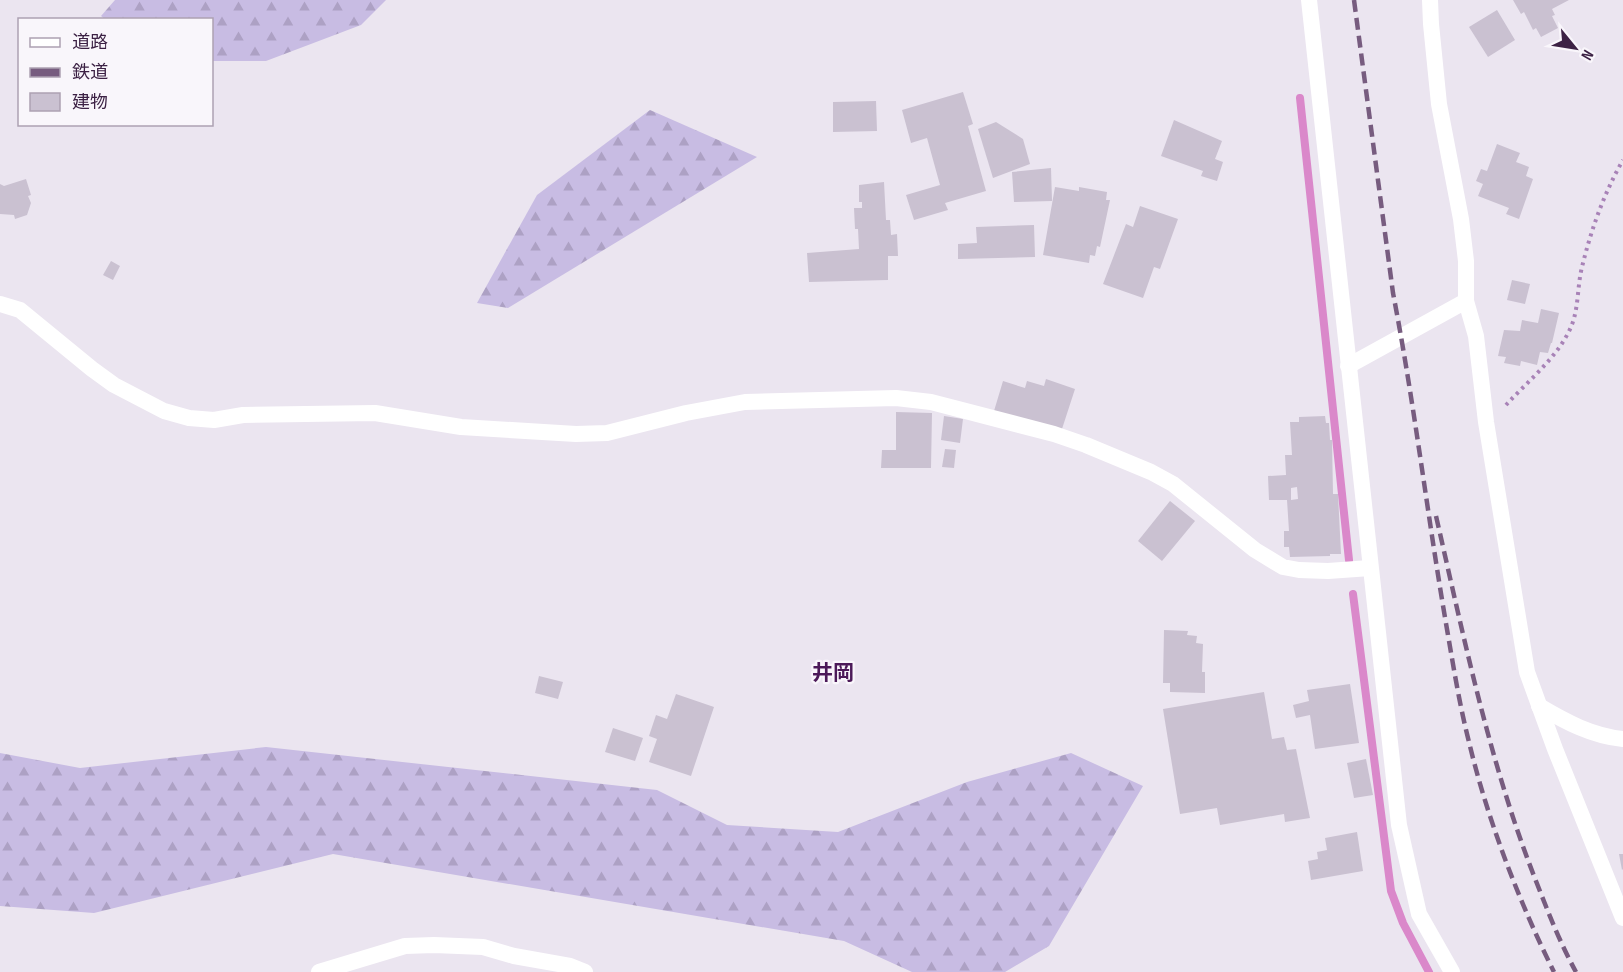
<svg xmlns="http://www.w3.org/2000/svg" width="1623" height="972" font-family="'Sofia Sans Condensed','Noto Sans JP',sans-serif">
<defs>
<pattern id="forest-firs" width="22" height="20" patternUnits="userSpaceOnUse" patternTransform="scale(1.5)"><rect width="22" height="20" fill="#c8bce3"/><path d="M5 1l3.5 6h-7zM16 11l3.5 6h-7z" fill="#ada1c4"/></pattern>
</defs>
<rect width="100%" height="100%" fill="#ebe5f0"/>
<!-- forest -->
<g fill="url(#forest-firs)">
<path d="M115,0h271l-25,25 -95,36h-54v-41l-107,-1 -4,-3z"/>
<path d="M650,110l107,47 -249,151 -31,-5 60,-108z"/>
<path d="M266,747l391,43 70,35 111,7 129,-50 104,-29 72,33 -94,160 -44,26h-93l-68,-31 -511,-87 -239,59 -94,-7v-153l80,15z"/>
</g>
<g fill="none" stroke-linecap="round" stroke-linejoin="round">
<!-- stream -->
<g stroke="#da88ca" stroke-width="8">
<path d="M1300,98l49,462"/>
<path d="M1353,594l38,297 12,32 26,49"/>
</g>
</g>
<!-- building -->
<g fill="#cac1d1" fill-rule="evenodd">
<path d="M1513,0h56l-17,9 3,6 -3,1 6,12 -17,9 -5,-9 -3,2 -9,-18 -3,2z"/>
<path d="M1497,10l18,30 -27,17 -19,-30z"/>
<path d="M963,92l10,32 -5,2 18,65 -41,12 3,7 -34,10 -8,-25 34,-10 -13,-47 -16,5 -9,-33z"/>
<path d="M876,101l1,30 -44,1v-30z"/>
<path d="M1174,120l48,21 -7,18 8,3 -6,19 -16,-5 2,-5 -42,-15z"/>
<path d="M996,122l27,17 7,25 -37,14 -15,-49z"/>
<path d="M1497,144l23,9 -4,9 13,5 -3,9 7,3 -14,40 -13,-5 3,-6 -31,-12 5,-12 -7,-3 5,-12 6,2z"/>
<path d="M1051,168l1,33 -38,1 -2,-30z"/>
<path d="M26,179l5,16 -3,1 3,7 -4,12 -12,4 -1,-4 -14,-1v-30l4,2z"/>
<path d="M884,182l2,38h4l1,15 6,-1 1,22h-10v24l-79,2 -2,-29 52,-4 -1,-20h-3l-1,-21h8v-6h-3v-17z"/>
<path d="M1055,187l24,4v-4l28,5 -1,8h4l-10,47 -3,-1 -2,10 -5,-1 -1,8 -46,-8z"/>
<path d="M1140,206l38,13 -18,50 -6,-2 -11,31 -40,-14 23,-60 7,3z"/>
<path d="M1034,225l1,32 -77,2v-15l19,-1 -1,-16z"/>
<path d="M111,261l9,5 -7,14 -10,-5z"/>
<path d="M1512,280l18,4 -5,20 -18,-4z"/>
<path d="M1541,309l18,4 -7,30h-1l-3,10 -8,-1 -3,13 -16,-4 -1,5 -16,-3 2,-6 -8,-1 6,-26 16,1 2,-11 16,3z"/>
<path d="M1046,379l29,10 -14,43 -67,-21 9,-30 22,7 2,-7 17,5z"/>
<path d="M896,412l36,1 -1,55h-50l1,-18h14z"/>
<path d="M944,416l19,3 -3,24 -19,-3z"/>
<path d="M1325,416l1,7h3l1,17h2l1,54h5l3,60h-11v2l-40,1 -1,-10h-5v-16h5l-2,-31h-18l-1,-24 18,-1 -1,-20h7l-2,-33h9v-5zM1297,487l1,12 -7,1v-12z"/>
<path d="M945,449l11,1 -2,18 -12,-1z"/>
<path d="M1170,501l25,20 -33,40 -24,-20z"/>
<path d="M1164,630l24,1 -1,4 10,1 -1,7 7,1 -1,28h3v21l-35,-1v-9h-7z"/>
<path d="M539,676l24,6 -5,17 -23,-6z"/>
<path d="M1350,684l9,59 -44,6 -5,-34 -14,3 -3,-13 16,-4 -2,-11z"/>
<path d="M1264,692l8,47 12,-2 3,13 9,-1 14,69 -25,4 -1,-8 -64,11 -3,-17 -37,6 -17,-105z"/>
<path d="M676,694l38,13 -23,69 -42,-14 8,-23 -8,-3 7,-21 11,4z"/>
<path d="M613,728l30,10 -8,23 -30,-9z"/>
<path d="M1366,759l7,36 -19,3 -7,-35z"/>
<path d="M1357,832l6,39 -52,9 -3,-19 10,-2 -1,-7 10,-2 -2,-12z"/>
<path d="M1619,854h4v15l-1,1z"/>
</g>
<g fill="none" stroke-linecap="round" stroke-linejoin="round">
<!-- path -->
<path stroke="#a882b7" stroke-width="4" stroke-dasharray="3 4.5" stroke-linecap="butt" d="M1506,405c22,-24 52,-48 65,-78 8,-19 6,-40 11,-60 9,-37 22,-74 41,-107"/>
<!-- minor -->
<g stroke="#fff" stroke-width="16">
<path d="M1430,0l1,24 8,80 22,115 5,42v40l10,35 10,86 41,250 28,77 68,169"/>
<path d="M0,304l20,6 72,59 22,16 50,26 25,7 25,2 29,-5 132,-2 86,14 115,7 31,-1 79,-20 59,-11 151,-4 35,4 123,32 32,11 65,27 22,12 82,66 28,17 16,3 29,1 42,-3"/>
<path d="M1348,366l118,-65"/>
<path d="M1539,706c27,16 53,30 84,33"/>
<path d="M319,972l86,-26 29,-1 49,2 31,9 56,10 15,6"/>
</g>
<!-- tertiary -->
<path stroke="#fff" stroke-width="16" d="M1309,0l90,825 20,89 33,58"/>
<!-- rail -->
<g stroke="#775c7f" stroke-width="4.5" stroke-dasharray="12 6" stroke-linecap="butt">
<path d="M1354,0l39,293c22,114 35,228 55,342 6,35 12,72 21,107 18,76 50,160 85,230"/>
<path d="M1436,516c28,122 53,244 98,360 13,33 25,65 42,96"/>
</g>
</g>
<g text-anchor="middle" stroke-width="4.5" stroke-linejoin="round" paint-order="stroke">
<!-- neighbourhood labels -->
<g font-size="21" font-weight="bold" fill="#4c1a59" stroke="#f9f6fb">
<text x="833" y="680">井岡</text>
</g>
</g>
<!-- legend -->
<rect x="18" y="18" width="195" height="108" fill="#f9f6fb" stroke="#ada1b2" stroke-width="1.5"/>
<rect x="30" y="38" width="30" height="9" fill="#ffffff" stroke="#ada1b2" stroke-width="1.5"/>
<text x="72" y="48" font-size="18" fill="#3c2144">道路</text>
<rect x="30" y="68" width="30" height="9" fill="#775c7f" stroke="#ada1b2" stroke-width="1.5"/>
<text x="72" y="78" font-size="18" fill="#3c2144">鉄道</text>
<rect x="30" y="93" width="30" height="18" fill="#cac1d1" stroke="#ada1b2" stroke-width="1.5"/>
<text x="72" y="108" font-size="18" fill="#3c2144">建物</text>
<!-- north arrow -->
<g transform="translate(1575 48) rotate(120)" stroke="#f9f6fb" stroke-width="4.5" paint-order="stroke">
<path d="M0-4.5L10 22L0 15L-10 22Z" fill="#3c2144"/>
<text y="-9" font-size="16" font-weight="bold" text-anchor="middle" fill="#3c2144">N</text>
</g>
</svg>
